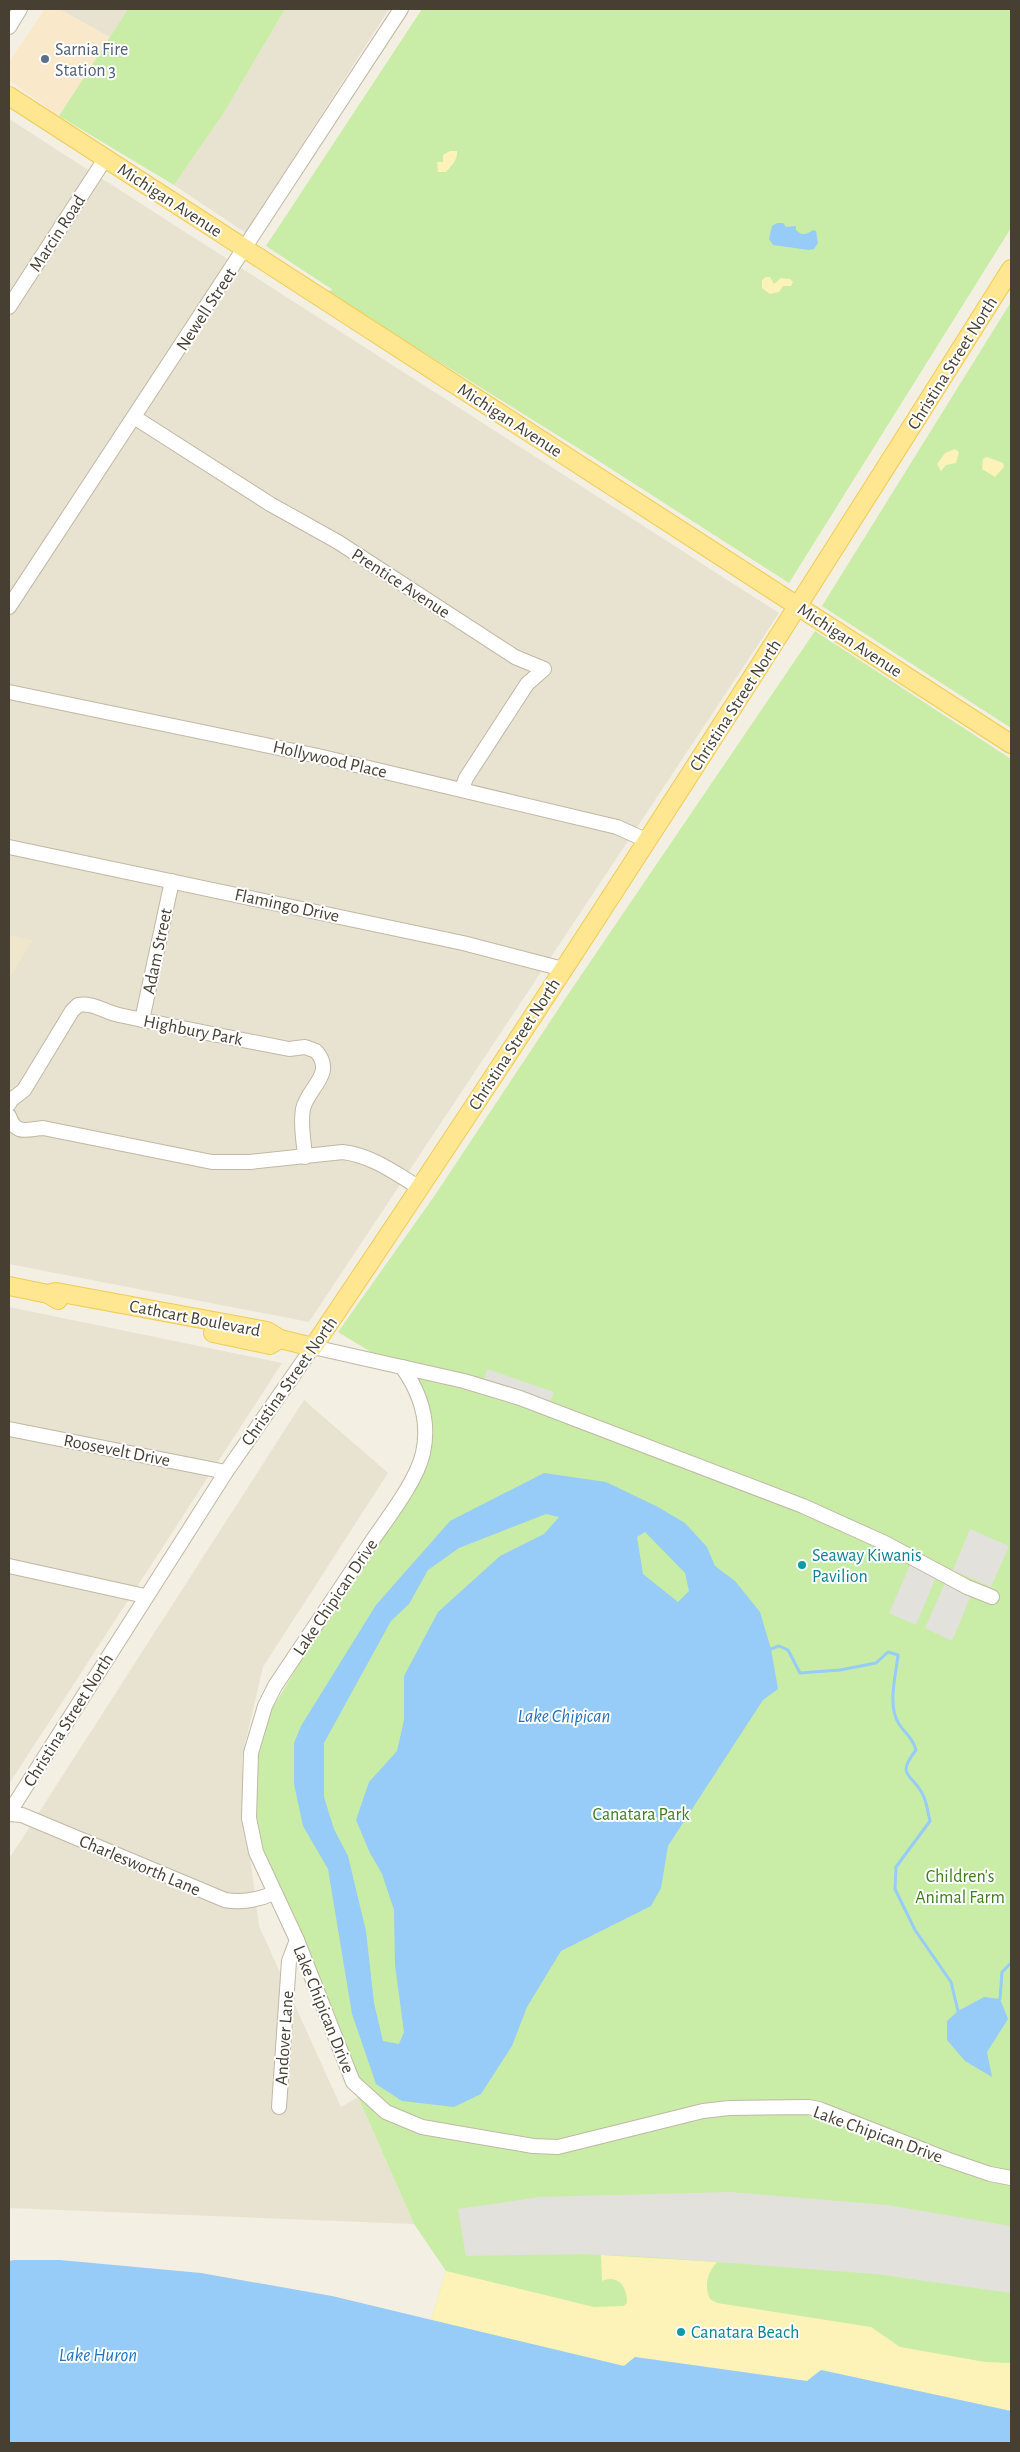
<svg xmlns="http://www.w3.org/2000/svg" width="1020" height="2452" font-family="'Alegreya Sans',sans-serif">
<rect width="100%" height="100%" fill="#f4efe3"/>
<!-- residential -->
<g fill="#e8e2d0">
<path d="M59,9h69l-18,28z"/>
<path d="M285,9h104l-143,224 -72,-48 51,-74z"/>
<path d="M9,119l770,494 -470,709 -300,-58z"/>
<path d="M9,1307l273,56 -273,421z"/>
<path d="M304,1400l84,73 -125,194 -21,90 3,60 14,109 82,181 17,-10 56,127 -405,-16v-349z"/>
</g>
<!-- commercial -->
<path fill="#f9e8ca" d="M45,9h14l51,28 -51,79 -50,-36v-18z"/>
<!-- education -->
<path fill="#efe6cb" d="M9,935l24,5 -24,39z"/>
<!-- green -->
<g fill="#c9eda6">
<path d="M128,9h157l-60,102 -51,74 -115,-69z"/>
<path d="M422,9h589v219l-222,355 -195,-125 -269,-167 8,-1 -67,-44z"/>
<path d="M1011,302v426l-189,-122z"/>
<path d="M815,631l196,128v1652l-190,-41 -14,11 -172,-24 -11,9 -193,-46 15,-49 -32,-47 -56,-127 -102,-245 -8,-59 12,-64 144,-240 17,-37 -1,-51 -26,-35 -56,-34 97,-137 134,-202z"/>
</g>
<!-- sand -->
<g fill="#fdf3b9">
<path d="M450,151h7c1,9 -6,15 -11,21h-8l-1,-10h6v-7z"/>
<path d="M766,277h4l4,7 7,-6 9,1 3,3 -2,4h-8l-4,6 -9,2 -8,-6v-8z"/>
<path d="M955,449l4,3 -3,11 -10,2 -5,6 -4,-7 8,-11z"/>
<path d="M987,457l16,6 1,4 -9,10 -13,-8 1,-10z"/>
<path d="M601,2255l116,7c-10,11 -13,23 -7,37l7,4 154,24 29,20 85,15 26,1v48l-190,-41 -14,11 -172,-24 -11,9 -193,-46 15,-49 148,36 30,-1 3,-3c0,-16 -8,-29 -25,-22z"/>
</g>
<!-- parking -->
<g fill="#e3e1dc">
<path d="M487,1369l67,23 -6,14 -65,-22z"/>
<path d="M970,1529l39,17 -18,41 -38,-17z"/>
<path d="M910,1565l26,12 -20,48 -27,-12z"/>
<path d="M946,1581l26,12 -20,48 -27,-13z"/>
<path d="M730,2192l157,13 124,21v67l-135,-19 -227,-17 -67,-3 -116,2 -8,-47 82,-12z"/>
</g>
<!-- water -->
<g fill="#97cbf8" fill-rule="evenodd">
<path d="M777,223h6l3,4 10,-1v4c6,6 10,5 17,0l3,1 2,12 -4,6 -5,1 -36,-5 -4,-6 3,-13z"/>
<path d="M544,1473l62,9 52,25 27,16 22,24 8,19 20,15 25,31 11,37 7,40 -15,11 -95,146 -7,42 -10,18 -90,45 -34,56 -15,39 -31,48 -27,13 -52,-6 -26,-17 -24,-70 -24,-145 -25,-43 -9,-42v-41l7,-17 75,-121 74,-84zM546,1514l13,3 -15,17 -44,22 -62,56 -34,64v44l-7,31 -28,31 -13,38 13,31 13,23 12,36 1,55 9,67 -5,12 -16,-3 -9,-38 -8,-72 -18,-75 -14,-27 -10,-32v-54l67,-122 18,-17 19,-34 31,-22zM645,1532l40,41 4,18 -11,11 -35,-28 -6,-37z"/>
<path d="M984,1997l16,2 8,20 -21,33 5,25 -27,-16 -18,-21v-19l11,-10z"/>
<path d="M14,2260h46l141,13 131,23 292,70 11,-9 172,24 14,-11 190,41v32h-1002v-182z"/>
</g>
<g fill="none" stroke-linecap="round" stroke-linejoin="round">
<!-- stream -->
<g stroke="#97cbf8" stroke-width="3">
<path d="M771,1649l8,-3 9,4 12,23 40,-3 36,-7 12,-11 10,3c-2,20 -11,51 1,69 7,11 13,12 17,26 -22,28 -2,23 8,47 3,8 4,16 6,24l-34,46 -1,22 20,41 36,52 7,29"/>
<path d="M1000,1999l2,-27 9,-9"/>
</g>
<defs>
<g id="minor">
<path d="M9,27l11,-18"/>
<path d="M9,307l96,-148"/>
<path d="M134,417l136,87 68,38 177,115 29,12 -17,15 -61,94 -4,11"/>
<path d="M9,607l392,-598"/>
<path d="M9,692l309,64 299,71 31,14"/>
<path d="M9,847l454,96 100,26"/>
<path d="M142,1020l30,-139"/>
<path d="M9,1104l2,-4 13,-10 48,-79 6,-6c14,-3 27,7 41,10 56,12 113,23 170,34l16,-2 11,4c20,23 -8,36 -13,58 -3,16 1,32 2,48"/>
<path d="M9,1116c7,20 18,13 34,12l169,34h38l93,-10c30,4 52,21 77,36"/>
<path d="M402,1367c18,25 28,54 21,86 -6,27 -33,62 -49,85 -33,49 -66,99 -99,148l-10,20 -14,47 -2,65 7,34 41,88 56,142 33,30 36,15 111,19 25,1 145,-36 26,-3 79,-1 11,2 130,51 41,14 21,4"/>
<path d="M9,1429l217,43"/>
<path d="M9,1566l136,30"/>
<path d="M9,1813l217,-341 87,-125 151,34 56,17 283,108 82,37 82,44 25,10"/>
<path d="M9,1814l13,1 203,85c17,3 33,0 49,-7"/>
<path d="M279,2107l10,-146 8,-21"/>
</g>
<g id="major">
<path d="M9,96l1002,648"/>
<path d="M9,1286l39,8 10,6"/>
<path d="M48,1294l8,-2 211,39 13,8 33,8c240,-355 470,-716 698,-1078"/>
<path d="M213,1333l57,12 10,-6"/>
</g>
</defs>
<!-- minor casing -->
<use href="#minor" stroke="#c0b8a4" stroke-width="16"/>
<!-- major casing -->
<use href="#major" stroke="#f1cb53" stroke-width="20"/>
<!-- minor -->
<use href="#minor" stroke="#fff" stroke-width="14"/>
<!-- major -->
<use href="#major" stroke="#ffe690" stroke-width="18"/>
</g>
<!-- markers -->
<circle fill="#5c6f8a" stroke="#fff" stroke-width="2" cx="45" cy="59" r="5"/>
<g fill="#0f9aa8" stroke="#fff" stroke-width="2">
<circle cx="802" cy="1565" r="5"/>
<circle cx="681" cy="2332" r="5"/>
</g>
<g text-anchor="middle" stroke-width="4" stroke-linejoin="round" paint-order="stroke">
<!-- service labels -->
<g font-size="18" fill="#4e5e75" stroke="#fff" text-anchor="start">
<text x="55" y="55">Sarnia Fire<tspan x="55" dy="21">Station 3</tspan></text>
</g>
<!-- street labels -->
<g font-size="18" fill="#463f32" stroke="#fff">
<text transform="translate(170 200) rotate(33)" y="6">Michigan Avenue</text>
<text transform="translate(57 233) rotate(-57)" y="6">Marcin Road</text>
<text transform="translate(206 309) rotate(-57)" y="6">Newell Street</text>
<text transform="translate(952 363) rotate(-58)" y="6">Christina Street North</text>
<text transform="translate(510 420) rotate(33)" y="6">Michigan Avenue</text>
<text transform="translate(401 583) rotate(33)" y="6">Prentice Avenue</text>
<text transform="translate(850 640) rotate(33)" y="6">Michigan Avenue</text>
<text transform="translate(735 705) rotate(-57)" y="6">Christina Street North</text>
<text transform="translate(330 759) rotate(13)" y="6">Hollywood Place</text>
<text transform="translate(287 905) rotate(12)" y="6">Flamingo Drive</text>
<text transform="translate(157 951) rotate(-78)" y="6">Adam Street</text>
<text transform="translate(193 1030) rotate(11)" y="6">Highbury Park</text>
<text transform="translate(514 1044) rotate(-57)" y="6">Christina Street North</text>
<text transform="translate(195 1318) rotate(11)" y="6">Cathcart Boulevard</text>
<text transform="translate(289 1381) rotate(-55)" y="6">Christina Street North</text>
<text transform="translate(117 1450) rotate(11)" y="6">Roosevelt Drive</text>
<text transform="translate(335 1597) rotate(-56)" y="6">Lake Chipican Drive</text>
<text transform="translate(68 1720) rotate(-58)" y="6">Christina Street North</text>
<text transform="translate(140 1865) rotate(23)" y="6">Charlesworth Lane</text>
<text transform="translate(324 2009) rotate(68)" y="6">Lake Chipican Drive</text>
<text transform="translate(284 2038) rotate(-86)" y="6">Andover Lane</text>
<text transform="translate(878 2134) rotate(20)" y="6">Lake Chipican Drive</text>
</g>
<!-- culture labels -->
<g font-size="18" fill="#0d838f" stroke="#fff" text-anchor="start">
<text x="812" y="1561">Seaway Kiwanis<tspan x="812" dy="21">Pavilion</tspan></text>
<text x="691" y="2338">Canatara Beach</text>
</g>
<!-- park labels -->
<g font-size="18" fill="#3e7e1f" stroke="#fff">
<text x="641" y="1820">Canatara Park</text>
<text x="960" y="1882">Children's<tspan x="960" dy="21">Animal Farm</tspan></text>
</g>
<!-- water labels -->
<g font-size="19" font-style="italic" fill="#2072be" stroke="#fff">
<text x="564" y="1722">Lake Chipican</text>
<text x="98" y="2361">Lake Huron</text>
</g>
</g>
<!-- border -->
<rect width="1020" height="2452" fill="none" stroke="#463f32" stroke-width="20"/>
</svg>
